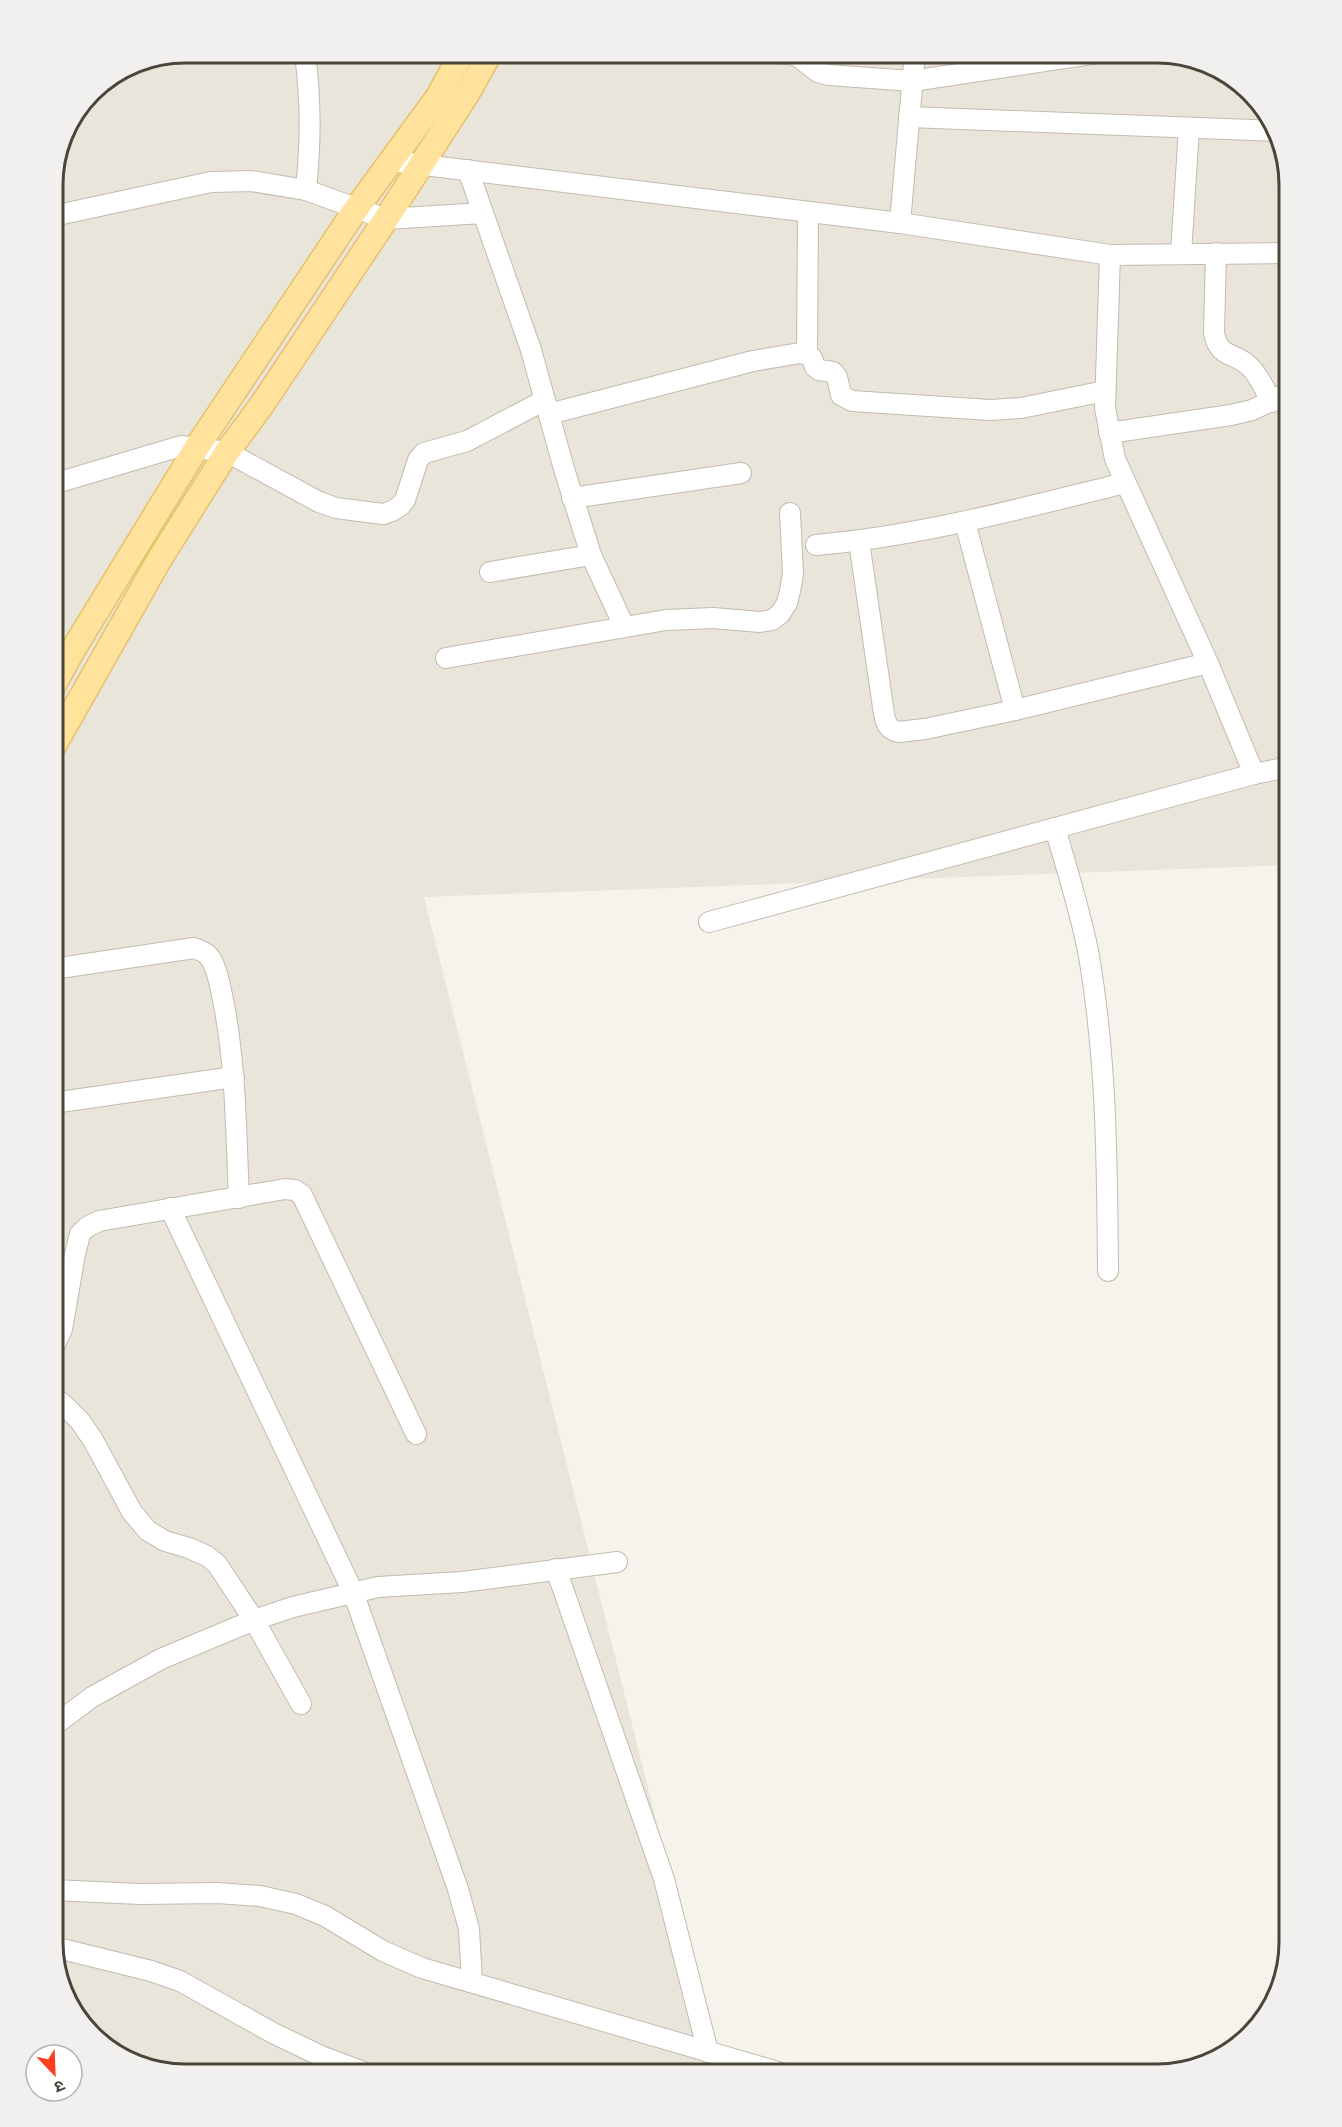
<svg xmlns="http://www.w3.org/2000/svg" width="1342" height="2127" font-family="Helvetica,'Noto Sans Devanagari',sans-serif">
<rect width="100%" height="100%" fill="#f6f3ec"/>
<!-- residential -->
<path fill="#eae5da" d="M185,53h981l65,22 45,51 13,59v680l-865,32 296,1177h-544l-65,-22 -45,-51 -13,-59v-1766l13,-50 25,-35 43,-29z"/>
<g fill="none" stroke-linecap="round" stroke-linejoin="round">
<defs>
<g id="minor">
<path d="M305,53c6,50 6,87 1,137"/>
<path d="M774,53l22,2 22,17 11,3 83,6 186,-28"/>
<path d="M909,117l368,14"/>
<path d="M391,161l509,62 210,32 179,-2"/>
<path d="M468,170l63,180 33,119 27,86 33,71"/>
<path d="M53,216l158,-34 40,-1 55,9 80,29 97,-6"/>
<path d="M900,223l15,-170"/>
<path d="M1216,253l-2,80c5,27 22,18 37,35 9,9 14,23 21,34"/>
<path d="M1181,254l8,-126"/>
<path d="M1110,255l-5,153 10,51 93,204 46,111"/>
<path d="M807,354l1,-142"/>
<path d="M549,414l204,-53 47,-8 7,1 5,4 3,9 4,3 14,2 4,5 4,18 11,6 138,9 31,-2 84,-17"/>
<path d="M1109,433l122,-18 21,-5 37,-18"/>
<path d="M53,484l128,-38 46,6 92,50 17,6 47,6 9,-3 8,-5 5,-6 13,-40 6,-7 43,-12 78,-41"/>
<path d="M572,498l169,-25"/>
<path d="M965,522l50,188"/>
<path d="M859,541l25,173c2,10 4,15 14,18l27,-3 90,-19 193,-47"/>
<path d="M816,545c105,-9 206,-37 309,-62"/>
<path d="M490,572l101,-17"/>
<path d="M446,658l220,-38 47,-2 47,4 12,-2 8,-6 7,-11 3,-12 3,-17 -3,-61"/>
<path d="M1055,828c12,42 26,85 34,128 18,107 18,207 19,315"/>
<path d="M709,922l545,-148 35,-7"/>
<path d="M53,969l141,-21c8,3 14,5 18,13 7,13 9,30 12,44 12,64 12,128 15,193"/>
<path d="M53,1103l181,-26"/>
<path d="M170,1208l183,384 105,297 11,40 3,53"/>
<path d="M53,1349l9,-20 13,-75 5,-20 7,-7 12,-6 186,-32 10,1 7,5 114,239"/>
<path d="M53,1396l12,10 15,15 13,19 39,72 16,19 17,10 24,7 18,8 10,8 37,56 47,84"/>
<path d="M556,1569l108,310 44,173"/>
<path d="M53,1726l39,-29 69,-38 93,-39 39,-13 85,-20 84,-5 155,-20"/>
<path d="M53,1890l88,4 76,-1 43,3 36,8 29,12 58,35 39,17 363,106"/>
<path d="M54,1947l97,24 29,10 93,52 48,23 48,18"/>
</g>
<g id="major">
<path d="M53,686l21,-38 123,-201 159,-238 82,-112 24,-44"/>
<path d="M53,747l106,-187 68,-108 34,-46 125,-187 81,-125 23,-41"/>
</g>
</defs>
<!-- minor casing -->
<use href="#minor" stroke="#c2bbae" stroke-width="22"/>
<!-- major casing -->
<use href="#major" stroke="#e6c16a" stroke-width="27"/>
<!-- minor -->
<use href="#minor" stroke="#fff" stroke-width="20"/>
<!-- major -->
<use href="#major" stroke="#ffe39c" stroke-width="24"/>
</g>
<!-- crop -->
<path d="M0 0H1342V2127H0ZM185 63H1157A122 122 0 0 1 1279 185V1942A122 122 0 0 1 1157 2064H185A122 122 0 0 1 63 1942V185A122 122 0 0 1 185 63Z" fill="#f1f0ef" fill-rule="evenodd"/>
<path fill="none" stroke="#4b4439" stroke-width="3" d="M185 63H1157A122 122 0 0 1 1279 185V1942A122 122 0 0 1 1157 2064H185A122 122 0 0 1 63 1942V185A122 122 0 0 1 185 63Z"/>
<!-- north arrow -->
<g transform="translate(54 2073) rotate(157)"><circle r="28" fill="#ffffff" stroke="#b7b4b0" stroke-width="1.5"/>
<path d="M0-4.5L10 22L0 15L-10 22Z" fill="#fc3f1d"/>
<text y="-9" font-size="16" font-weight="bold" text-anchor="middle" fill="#4b4439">उ</text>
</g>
</svg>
